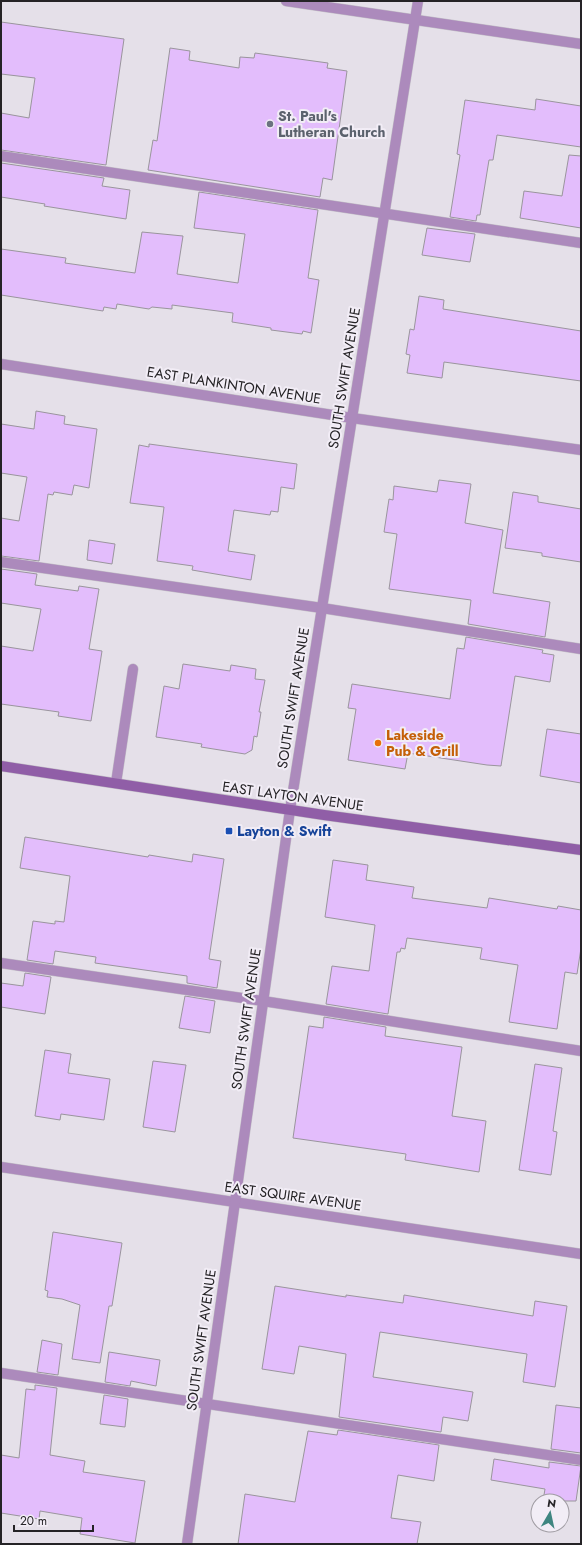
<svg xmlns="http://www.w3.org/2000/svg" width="582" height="1545" font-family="Jost,sans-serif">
<rect width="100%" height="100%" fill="#e5e0e9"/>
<!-- building -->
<g fill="#e3bdfc" stroke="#9a959d">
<path d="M1,22l123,17 -18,126 -105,-15v-37l28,5 6,-40 -34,-4z"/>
<path d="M170,48l20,3 -1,9 50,8 1,-11 14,1 1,-5 73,10 -1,5 20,3 -15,109 -9,-2 -3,19 -172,-27 5,-30 4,1z"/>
<path d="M536,99l45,7v41l-84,-12 -4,25h-4l-9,55h-3l-1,6 -26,-4 10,-62 -3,-1 8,-54 70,10z"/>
<path d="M569,155l12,1v72l-61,-10 4,-27 38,5z"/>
<path d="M1,163l103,15 -2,8 28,4 -4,29 -82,-13 1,-2 -44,-7z"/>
<path d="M199,192l119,18 -10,68 11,2 -8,53 -8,-2 -1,3 -31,-4v-2l-39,-6 1,-9 -61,-8v4l-20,-2 -3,2 -32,-5 -1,5 -12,-2 -1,4 -102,-16v-46l65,9 -1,5 70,10 7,-41 41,4 -6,38 61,9 7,-49 -51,-6z"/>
<path d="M427,228l48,6 -5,28 -48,-7z"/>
<path d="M419,296l25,4 -1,9 138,22v50l-137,-19 -2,16 -35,-5 3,-18 -4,-1 4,-25 4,1z"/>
<path d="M36,411l29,5 -1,8 33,5 -8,59 -15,-3 -2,10 -18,-3 -1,3 -5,-1 -9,67 -38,-5v-38l18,3 8,-44 -26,-4v-49l33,5z"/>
<path d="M149,444l148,20 -3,25 -13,-2 -3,25 -7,-1 -1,4 -36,-5 -6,41 27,4 -4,25 -59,-10 1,-4 -36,-5 7,-54 -34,-4 9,-58 10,2z"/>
<path d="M439,480l32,4 -6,39 38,7 -10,63 57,9 -5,35 -77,-13 3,-24 -82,-11 8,-55 -13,-2 5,-33 4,1 1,-14 43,6z"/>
<path d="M513,492l25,4v6l43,7v53l-39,-6v-3l-37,-5z"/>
<path d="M89,540l26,4 -3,20 -25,-4z"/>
<path d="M1,569l36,5 -2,11 43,6 1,-5 20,3 -10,60 13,2 -11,70 -33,-5 1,-4 -58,-8v-58l32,5 8,-42 -40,-6z"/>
<path d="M466,637l77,13 -1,3 12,2 -4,27 -35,-6 -14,90 -14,-1 -79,-12 -3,16 -57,-9 8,-51 -8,-1 4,-24 98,15 7,-51 7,1z"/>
<path d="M183,664l47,7 1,-6 25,4 -1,10 10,1 -6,32h2l-4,25 -3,-1 -2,14 -7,4 -44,-7 1,-3 -46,-7 8,-51 15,3z"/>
<path d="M547,729l34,5v49l-41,-7z"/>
<path d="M25,837l123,20 1,-2 43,7 1,-8 31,5 -15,100 12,2 -4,27 -30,-5v-7l-92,-13 1,-6 -41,-6 -2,13 -26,-4 6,-39 22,3v-3l9,1 6,-46 -50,-8z"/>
<path d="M333,860l35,5 -2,15 48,7 -2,11 75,10 2,-10 68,11 1,-3 23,4v38l-4,26 -12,-2 -8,57 -48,-7 9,-57 -38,-6 2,-11 -75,-10 -2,11 -4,-1 -1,4h-3l-9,62 -62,-10 6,-38 37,5 6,-46 -50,-8z"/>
<path d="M25,973l26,4 -6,37 -44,-7v-24l22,3z"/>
<path d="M185,996l30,5 -5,32 -31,-5z"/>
<path d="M324,1017l62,10 -1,9 77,11 -10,69 34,5 -7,51 -74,-12 1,-6 -113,-16 16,-112 14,2z"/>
<path d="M45,1050l26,4 -3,19 42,6 -6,41 -43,-6 -1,6 -25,-4z"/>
<path d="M153,1061l33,4 -11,67 -32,-5z"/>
<path d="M535,1064l27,4 -9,63 4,1 -6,43 -32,-5z"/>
<path d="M53,1232l69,11 -10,63h-3l-9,57 -28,-4 8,-54 -18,-6 -15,-2 1,-6 -3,-1z"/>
<path d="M275,1286l71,11v-2l57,8 1,-8 129,21 2,-15 32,5 -12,81 -32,-5 4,-28 -147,-22 -7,45 100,15 -5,29 -25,-4 -2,15 -102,-15 7,-63 -47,-8 -5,28 -32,-5z"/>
<path d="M42,1340l20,4 -4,31 -21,-3z"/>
<path d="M109,1352l51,8 -4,26 -25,-5 -1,5 -25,-4z"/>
<path d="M35,1385l22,3 -7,67 35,6 -2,11 62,9 -10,62 -55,-9 2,-16 -42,-7 -1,8 -38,-6v-58l18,3 7,-69 9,1z"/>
<path d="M104,1395l24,4 -3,28 -25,-3z"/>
<path d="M556,1405l25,3v45l-30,-4z"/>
<path d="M338,1430l101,15 -5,36 -36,-6 -7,43 30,4 -4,22h-179l7,-50 50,8 13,-71 29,4z"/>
<path d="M494,1459l55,9v-6l32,4 -5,35h-33l2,-12 -54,-9z"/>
</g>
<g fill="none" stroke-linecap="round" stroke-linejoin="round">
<defs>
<g id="service">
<path d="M1,156l580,87"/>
<path d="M1,562l321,46 259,41"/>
<path d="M116,783l17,-114"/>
<path d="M1,963l262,38 318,50"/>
<path d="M1,1373l580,87"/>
</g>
<g id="minor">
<path d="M286,1l295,43"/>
<path d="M1,364l351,54 229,32"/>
<path d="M1,1167l580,87"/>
<path d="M187,1544l103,-734 128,-809"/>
</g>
<path id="secondary" d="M1,766l323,49 257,35"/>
</defs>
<!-- service casing -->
<use href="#service" stroke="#c2bec6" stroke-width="11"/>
<!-- minor casing -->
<use href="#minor" stroke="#c2bec6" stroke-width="11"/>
<!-- secondary casing -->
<use href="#secondary" stroke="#c2bec6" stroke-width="11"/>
<!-- service -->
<use href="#service" stroke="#ac8abc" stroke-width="10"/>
<!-- minor -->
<use href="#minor" stroke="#ac8abc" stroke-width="10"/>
<!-- secondary -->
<use href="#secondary" stroke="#905ea7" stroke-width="10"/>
</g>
<!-- markers -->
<circle fill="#6b7280" stroke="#f2edf6" stroke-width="1.5" cx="270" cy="124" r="4"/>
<circle fill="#e8710a" stroke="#f2edf6" stroke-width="1.5" cx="378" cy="743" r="4"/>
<rect fill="#1a4fb4" stroke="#f2edf6" stroke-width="1.5" x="225" y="827" width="8" height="8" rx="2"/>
<g text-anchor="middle" stroke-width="4" stroke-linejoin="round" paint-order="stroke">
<!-- worship labels -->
<g font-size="14" font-weight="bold" fill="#5b616d" stroke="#f2edf6" text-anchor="start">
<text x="278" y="121">St. Paul's<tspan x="278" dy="16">Lutheran Church</tspan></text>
</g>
<!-- street labels -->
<g font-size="14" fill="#252326" stroke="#f2edf6">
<text transform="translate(344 378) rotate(-81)" y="5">SOUTH SWIFT AVENUE</text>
<text transform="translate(234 385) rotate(9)" y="5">EAST PLANKINTON AVENUE</text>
<text transform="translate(293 698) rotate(-81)" y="5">SOUTH SWIFT AVENUE</text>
<text transform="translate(293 796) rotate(8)" y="5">EAST LAYTON AVENUE</text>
<text transform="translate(246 1019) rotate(-82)" y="5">SOUTH SWIFT AVENUE</text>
<text transform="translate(293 1196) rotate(8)" y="5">EAST SQUIRE AVENUE</text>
<text transform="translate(201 1340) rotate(-82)" y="5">SOUTH SWIFT AVENUE</text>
</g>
<!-- food labels -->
<g font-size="14" font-weight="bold" fill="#c56008" stroke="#f2edf6" text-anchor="start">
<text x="386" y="740">Lakeside<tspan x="386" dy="16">Pub &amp; Grill</tspan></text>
</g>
<!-- transit labels -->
<g font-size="14" font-weight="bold" fill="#164399" stroke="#f2edf6" text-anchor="start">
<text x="237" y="836">Layton &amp; Swift</text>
</g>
</g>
<!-- border -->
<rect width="582" height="1545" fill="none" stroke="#252326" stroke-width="4"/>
<!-- north arrow -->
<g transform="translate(550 1513) rotate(9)"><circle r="19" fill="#f2edf6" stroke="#a09ca3"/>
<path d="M0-3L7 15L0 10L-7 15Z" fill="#3f8681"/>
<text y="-6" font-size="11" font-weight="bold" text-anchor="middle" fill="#252326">N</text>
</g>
<!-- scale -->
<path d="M14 1525v6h79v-6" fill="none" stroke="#252326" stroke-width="2"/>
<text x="20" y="1525" font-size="12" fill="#252326" stroke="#f2edf6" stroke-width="3" paint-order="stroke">20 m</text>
</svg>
